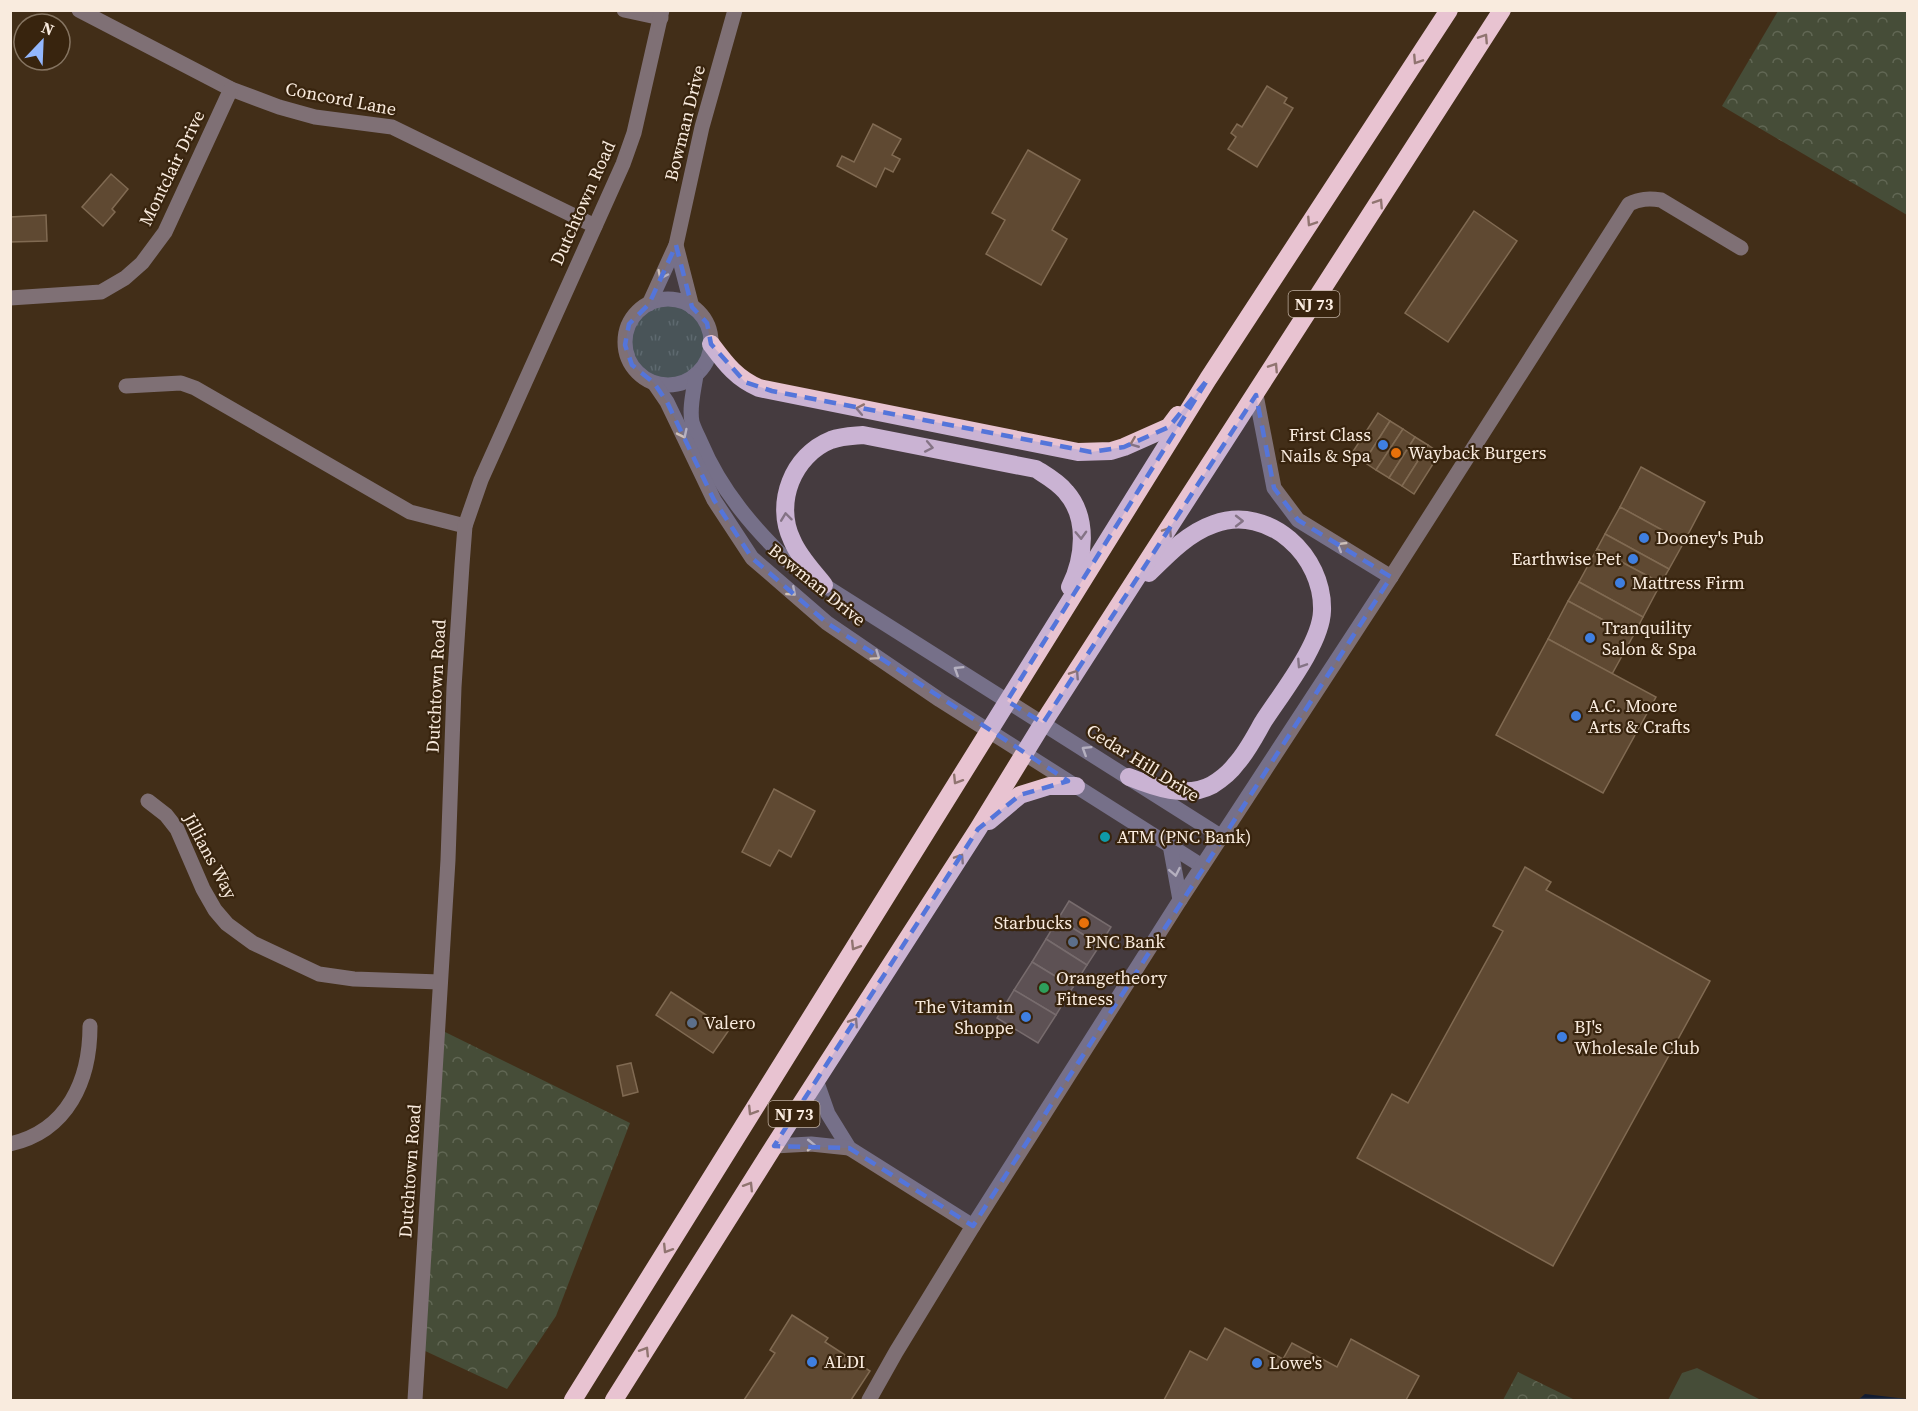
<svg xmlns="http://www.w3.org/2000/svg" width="1918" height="1411" font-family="'Source Serif 4',serif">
<defs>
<pattern id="grass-tufts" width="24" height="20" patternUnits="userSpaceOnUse" patternTransform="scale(1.5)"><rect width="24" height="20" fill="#464d38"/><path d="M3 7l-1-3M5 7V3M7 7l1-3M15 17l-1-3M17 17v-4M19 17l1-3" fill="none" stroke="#616754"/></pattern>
<pattern id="forest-crowns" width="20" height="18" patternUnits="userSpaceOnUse" patternTransform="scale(1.5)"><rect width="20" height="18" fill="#464d38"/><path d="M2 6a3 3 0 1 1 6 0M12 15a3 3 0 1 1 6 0" fill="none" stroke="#616754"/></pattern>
<pattern id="water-rules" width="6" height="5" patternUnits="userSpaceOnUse" patternTransform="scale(1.5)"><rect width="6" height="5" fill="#111b31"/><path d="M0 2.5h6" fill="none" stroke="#343c4e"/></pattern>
</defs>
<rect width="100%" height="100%" fill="#422e18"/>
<!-- grass -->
<circle fill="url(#grass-tufts)" cx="668" cy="342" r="43"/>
<!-- forest -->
<g fill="url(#forest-crowns)">
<path d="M1778,11h129v204l-185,-109z"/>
<path d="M441,1030l189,93 -74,193 -49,73 -84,-39z"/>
<path d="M1518,1372l57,28h-72z"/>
</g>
<!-- garden -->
<path fill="#464d38" d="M1697,1368l64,32h-93l14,-27z"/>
<!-- water -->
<path fill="url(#water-rules)" d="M1865,1394l42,5v1h-49z"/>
<!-- building -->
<g fill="#5f4932" stroke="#806a52" stroke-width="1.5">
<path d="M1267,86l20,12 -3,5 9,5 -36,59 -29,-18 8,-12 -5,-4 6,-9 5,3z"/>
<path d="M873,124l28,15 -9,16 8,4 -7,13 -8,-4 -9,19 -39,-21 5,-10 12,6z"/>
<path d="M1028,150l52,30 -28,50 15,9 -26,46 -55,-31 19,-34 -13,-7z"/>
<path d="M111,174l17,15 -16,20 3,3 -12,14 -21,-19z"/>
<path d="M1474,211l43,30 -69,101 -43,-29z"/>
<path d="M46,215l1,26 -37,1v-25z"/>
<path d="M1378,413l12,8 -26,41 -12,-9z"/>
<path d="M1390,421l13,8 -27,41 -12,-8z"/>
<path d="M1403,429l12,8 -26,41 -13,-8z"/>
<path d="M1415,437l13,8 -26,41 -13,-8z"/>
<path d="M1428,445l12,8 -26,41 -12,-8z"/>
<path d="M1641,467l64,35 -21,40 -64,-35z"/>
<path d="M1620,507l64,35 -15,27 -64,-35z"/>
<path d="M1605,534l64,35 -8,14 -64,-34z"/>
<path d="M1597,549l64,34 -18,34 -64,-35z"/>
<path d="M1579,582l64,35 -10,19 -65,-35z"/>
<path d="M1568,601l65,35 -21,38 -64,-35z"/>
<path d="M1548,639l108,58 -53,96 -107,-58z"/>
<path d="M774,789l41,22 -24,46 -12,-7 -9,16 -28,-14z"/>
<path d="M1102,832l9,5 -4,6 -8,-6z"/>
<path d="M1525,867l26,15 -5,8 164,91 -157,285 -196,-108 35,-64 16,9 95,-172 -10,-5z"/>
<path d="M1069,901l42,26 -11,18 -42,-26z"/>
<path d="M1058,919l42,26 -13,20 -41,-26z"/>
<path d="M1046,939l41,26 -14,22 -41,-25z"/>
<path d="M1032,962l41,25 -17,28 -42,-25z"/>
<path d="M1014,990l42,25 -18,28 -41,-25z"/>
<path d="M671,992l58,38 -16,23 -57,-38z"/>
<path d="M631,1063l7,29 -15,4 -6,-30z"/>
<path d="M792,1315l36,23 -3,4 45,29 -19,29h-107l31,-47 -5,-3z"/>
<path d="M1225,1328l58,31 9,-16 45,24 14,-28 68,37 -13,24h-242l26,-49 17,9z"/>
</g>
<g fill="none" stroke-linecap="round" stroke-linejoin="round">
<!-- minor -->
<g stroke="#7f7075" stroke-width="15">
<path d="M79,10l152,79 48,18 36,10 77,10 203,99"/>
<path d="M624,10l37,8"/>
<path d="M676,245l16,62"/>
<path d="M10,298l91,-6 24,-14 17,-15 23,-31 66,-143"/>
<circle cx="668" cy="342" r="43"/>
<path d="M649,304l27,-59 26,-118 33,-117"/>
<path d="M696,375c-2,15 -7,32 -4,47 2,7 6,14 9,21 20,48 54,87 91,122l430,272"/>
<path d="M654,383l13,19 47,98 38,58 75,65 113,77 262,166"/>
<path d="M126,386l55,-3 14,5 215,124 55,14"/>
<path d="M1256,395l18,93 24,32 93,57"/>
<path d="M148,801l18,14 11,14 26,60 12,21 12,14 26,19 66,31 35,5 86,3"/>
<path d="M1170,845l10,55"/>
<path d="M816,1080l12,34 21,34 124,78"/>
<path d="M10,1144c58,-13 80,-64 80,-118"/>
<path d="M774,1146l37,-2 38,4"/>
<path d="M415,1400l33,-540 6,-173 8,-122 3,-39 16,-46 142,-316 11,-31 28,-123"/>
<path d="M869,1400l27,-48 77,-126 207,-326 211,-323 238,-373c11,-5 19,-6 32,-4l80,48"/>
</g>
<!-- highway -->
<g stroke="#e8c3d1" stroke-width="18">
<path d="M711,344c15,20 25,34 48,44l319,64 33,-1 13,-4 45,-20 9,-12"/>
<path d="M824,585c-11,-14 -25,-28 -32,-45 -18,-37 1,-85 39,-100 11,-4 21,-4 32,-5l173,34c11,7 22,13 30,23 23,26 18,67 4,95"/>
<path d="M1129,777c25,10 57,22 83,8 8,-5 19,-14 24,-21 11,-12 19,-28 27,-42 18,-28 58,-78 59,-111 2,-55 -53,-107 -108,-87 -26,9 -46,30 -65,49"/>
<path d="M989,821l31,-26 29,-9h27"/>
<path d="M573,1400l635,-1021 241,-369"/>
<path d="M614,1400l160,-254 204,-317 65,-106 459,-713"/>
</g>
</g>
<!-- one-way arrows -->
<defs><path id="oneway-chevron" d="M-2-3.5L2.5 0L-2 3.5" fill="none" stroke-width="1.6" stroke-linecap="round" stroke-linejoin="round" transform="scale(1.5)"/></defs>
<g stroke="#907470">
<use href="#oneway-chevron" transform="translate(1484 38) rotate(-57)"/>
<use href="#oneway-chevron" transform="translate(1417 60) rotate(123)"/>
<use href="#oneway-chevron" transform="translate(1379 203) rotate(-57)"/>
<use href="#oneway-chevron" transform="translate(1311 222) rotate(123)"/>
<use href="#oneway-chevron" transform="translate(1274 367) rotate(-57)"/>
<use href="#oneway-chevron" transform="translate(860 409) rotate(-169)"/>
<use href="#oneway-chevron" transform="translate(1134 443) rotate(158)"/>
<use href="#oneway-chevron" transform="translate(929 447) rotate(11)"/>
<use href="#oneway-chevron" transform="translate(786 517) rotate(-97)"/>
<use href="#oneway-chevron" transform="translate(1239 521)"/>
<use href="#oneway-chevron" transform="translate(1168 531) rotate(-57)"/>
<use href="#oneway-chevron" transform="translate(1081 535) rotate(88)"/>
<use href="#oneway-chevron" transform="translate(1301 664) rotate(123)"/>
<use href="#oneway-chevron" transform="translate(1075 674) rotate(-57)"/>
<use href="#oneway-chevron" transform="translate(957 780) rotate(122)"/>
<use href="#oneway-chevron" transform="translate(960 858) rotate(-57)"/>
<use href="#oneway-chevron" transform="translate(855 946) rotate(122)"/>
<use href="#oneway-chevron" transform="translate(854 1022) rotate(-57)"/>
<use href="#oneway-chevron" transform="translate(752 1111) rotate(122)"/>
<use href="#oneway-chevron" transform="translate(749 1186) rotate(-58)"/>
<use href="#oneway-chevron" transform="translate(667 1249) rotate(122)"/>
<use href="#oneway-chevron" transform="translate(645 1351) rotate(-58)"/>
</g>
<g stroke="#cec0b9">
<use href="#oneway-chevron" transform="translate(662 275) rotate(115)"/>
<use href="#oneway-chevron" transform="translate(683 434) rotate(64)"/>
<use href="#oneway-chevron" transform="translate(1341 546) rotate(-149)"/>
<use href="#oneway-chevron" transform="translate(792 592) rotate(41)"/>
<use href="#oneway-chevron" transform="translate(876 656) rotate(34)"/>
<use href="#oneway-chevron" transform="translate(958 670) rotate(-148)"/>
<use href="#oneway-chevron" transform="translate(1086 750) rotate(-148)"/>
<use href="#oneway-chevron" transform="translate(1175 872) rotate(79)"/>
<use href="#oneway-chevron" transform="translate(811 1145) rotate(1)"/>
</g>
<!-- marked area -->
<path fill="#5475da" fill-opacity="0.2" stroke="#5475da" stroke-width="4.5" stroke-dasharray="12 8" stroke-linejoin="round" d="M676,245l16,62 15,16 4,21 34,38 27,9 319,61 33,-5 45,-20 39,-48 -201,322 36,22 213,-328 18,93 24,32 93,57 -418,649 -124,-78 -75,-2 204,-317 42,-34 48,-14 -241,-158 -75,-65 -38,-58 -47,-98 -13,-19 -22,-18 -7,-20 4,-21 20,-20z"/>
<!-- markers -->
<g fill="#3f7fe0" stroke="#38240e" stroke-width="2">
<circle cx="1383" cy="445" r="6"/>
<circle cx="1644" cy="538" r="6"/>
<circle cx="1633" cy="559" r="6"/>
<circle cx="1620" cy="583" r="6"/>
<circle cx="1590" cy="638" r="6"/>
<circle cx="1576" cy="716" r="6"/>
<circle cx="1026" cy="1017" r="6"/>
<circle cx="1562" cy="1037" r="6"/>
<circle cx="812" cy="1362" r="6"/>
<circle cx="1257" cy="1363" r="6"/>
</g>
<g fill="#e8710a" stroke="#38240e" stroke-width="2">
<circle cx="1396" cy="453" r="6"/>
<circle cx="1084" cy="923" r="6"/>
</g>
<circle fill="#0f9aa8" stroke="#38240e" stroke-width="2" cx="1105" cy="837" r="6"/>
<g fill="#5c6f8a" stroke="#38240e" stroke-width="2">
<circle cx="1073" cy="942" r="6"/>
<circle cx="692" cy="1023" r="6"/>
</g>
<circle fill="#2e9e5b" stroke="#38240e" stroke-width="2" cx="1044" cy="988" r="6"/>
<g text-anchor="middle" stroke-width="4.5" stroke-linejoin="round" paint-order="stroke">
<!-- shield labels -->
<g fill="#38240e" stroke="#bfafa0" stroke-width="1.5">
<rect x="1288.5" y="291" width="51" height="26" rx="4.5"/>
<rect x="768.5" y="1101" width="51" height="26" rx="4.5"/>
</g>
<g font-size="16" font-weight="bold" fill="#f9ebde">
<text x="1314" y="310">NJ 73</text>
<text x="794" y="1120">NJ 73</text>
</g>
<!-- street labels -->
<g font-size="18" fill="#f9ebde" stroke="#38240e">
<text transform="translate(341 99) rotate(11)" y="6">Concord Lane</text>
<text transform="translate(685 123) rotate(-76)" y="6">Bowman Drive</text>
<text transform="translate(172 168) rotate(-64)" y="6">Montclair Drive</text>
<text transform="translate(583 203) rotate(-66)" y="6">Dutchtown Road</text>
<text transform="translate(817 585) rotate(39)" y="6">Bowman Drive</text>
<text transform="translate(436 686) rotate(-87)" y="6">Dutchtown Road</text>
<text transform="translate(1143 763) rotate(32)" y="6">Cedar Hill Drive</text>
<text transform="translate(210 856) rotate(62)" y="6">Jillians Way</text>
<text transform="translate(410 1171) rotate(-86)" y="6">Dutchtown Road</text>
</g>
<!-- poi labels -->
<g font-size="18" fill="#f9ebde" stroke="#38240e" text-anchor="start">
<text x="1371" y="441" text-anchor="end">First Class<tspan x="1371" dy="21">Nails &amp; Spa</tspan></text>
<text x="1408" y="459">Wayback Burgers</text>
<text x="1656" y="544">Dooney's Pub</text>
<text x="1621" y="565" text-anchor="end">Earthwise Pet</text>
<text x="1632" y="589">Mattress Firm</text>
<text x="1602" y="634">Tranquility<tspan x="1602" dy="21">Salon &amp; Spa</tspan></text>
<text x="1588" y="712">A.C. Moore<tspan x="1588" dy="21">Arts &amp; Crafts</tspan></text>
<text x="1117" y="843">ATM (PNC Bank)</text>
<text x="1072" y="929" text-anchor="end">Starbucks</text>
<text x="1085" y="948">PNC Bank</text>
<text x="1056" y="984">Orangetheory<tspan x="1056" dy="21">Fitness</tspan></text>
<text x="1014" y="1013" text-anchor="end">The Vitamin<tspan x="1014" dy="21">Shoppe</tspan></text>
<text x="704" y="1029">Valero</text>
<text x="1574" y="1033">BJ's<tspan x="1574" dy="21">Wholesale Club</tspan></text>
<text x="824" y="1368">ALDI</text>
<text x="1269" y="1369">Lowe's</text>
</g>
</g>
<!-- border -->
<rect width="1918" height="1411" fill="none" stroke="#f9ebde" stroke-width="24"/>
<!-- north arrow -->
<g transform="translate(42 42) rotate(23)"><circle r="28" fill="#38240e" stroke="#857461" stroke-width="1.5"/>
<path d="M0-4.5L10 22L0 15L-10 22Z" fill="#93b7fd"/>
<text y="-9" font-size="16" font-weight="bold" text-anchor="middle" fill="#f9ebde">N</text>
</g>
</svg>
